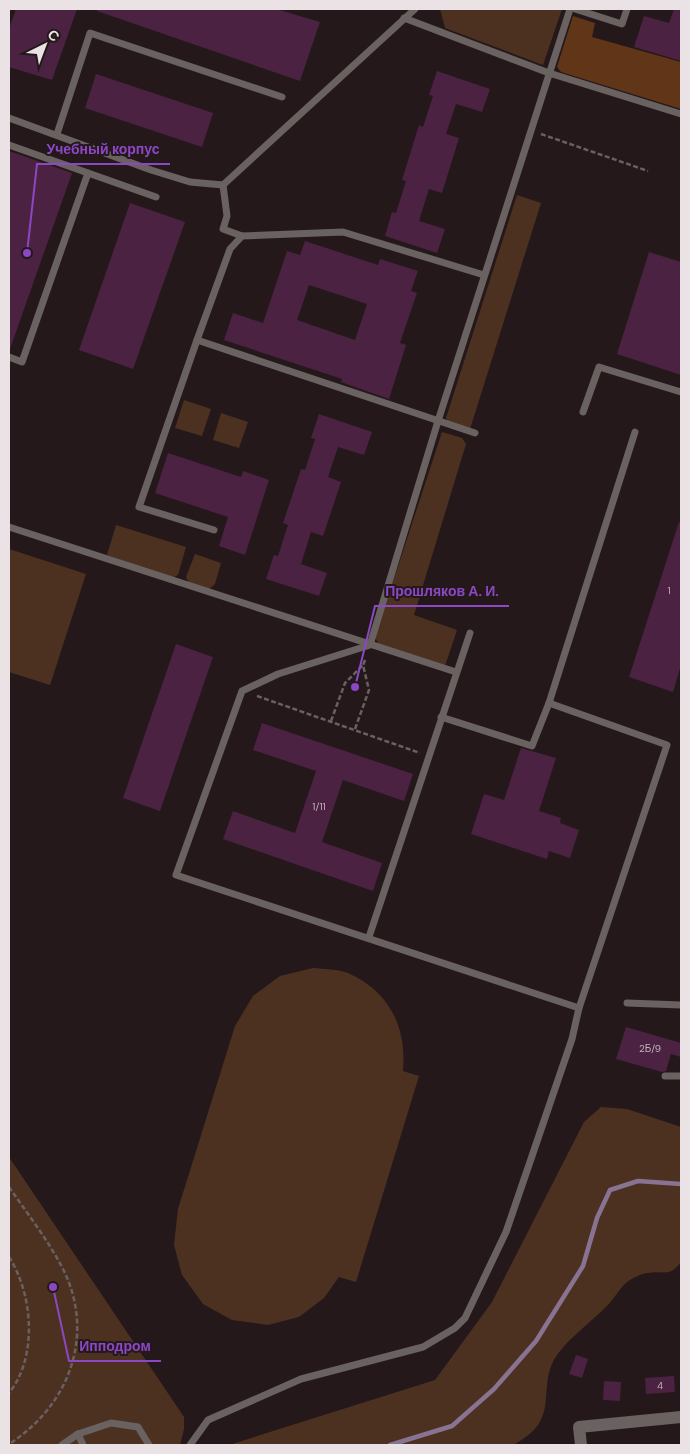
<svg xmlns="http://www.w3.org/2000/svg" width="690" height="1454" font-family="'DM Sans',sans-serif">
<rect width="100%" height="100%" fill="#24181b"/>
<!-- green -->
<g fill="#4d3120">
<path d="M440,9h122l-19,56 -98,-37z"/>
<path d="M517,195l24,8 -71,226 -22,-6 -2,-5z"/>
<path d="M184,400l27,9 -9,27 -27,-8z"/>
<path d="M221,413l27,9 -9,26 -26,-8z"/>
<path d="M442,432l20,6 4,6 -52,171 43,15 -12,36 -66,-21 -4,-8z"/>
<path d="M116,525l70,22 -8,28 -6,3 -65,-23z"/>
<path d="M9,549l77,25 -36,111 -41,-13z"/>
<path d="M195,554l26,9 -6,21 -7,6 -19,-7 -3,-6z"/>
<path d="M313,968c10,1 25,1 35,5 41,18 59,54 55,98l16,5 -63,206 -17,-5 -15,21 -25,19 -31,8 -36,-5 -29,-16 -21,-29 -8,-30 4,-36 57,-183 18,-30 27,-20z"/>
<path d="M601,1107l26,2 54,18v135c-12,16 -17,8 -33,11 -6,0 -17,6 -21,9 -8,7 -13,17 -20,24 -15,15 -34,29 -47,45 -28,34 6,67 -47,94h-284l206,-65 57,-78 92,-180z"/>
<path d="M9,1157l175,260v12l-4,16h-171z"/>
</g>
<!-- forest -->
<path fill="#613517" d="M573,16l22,7 -3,14 89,25v47l-120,-37 -4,-5z"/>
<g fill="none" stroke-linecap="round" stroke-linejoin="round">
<!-- stream -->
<path stroke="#897393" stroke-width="4.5" d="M390,1445l62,-19 42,-37 42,-48 47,-75 14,-48 13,-28 28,-9 43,3"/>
</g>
<!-- building -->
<g fill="#4b2241" fill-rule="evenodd">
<path d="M16,9h61l-25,71 -43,-13v-38z"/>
<path d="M97,9h179l44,13 -20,59 -203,-70z"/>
<path d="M674,9h7v52l-47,-14 10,-31 25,7z"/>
<path d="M437,71l53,18 -8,23 -26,-8 -10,30 13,4 -17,55 -13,-4 -10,32 26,8 -8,24 -52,-17 7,-24 4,1 10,-32 -4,-1 17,-55 4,2 10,-31 -4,-1z"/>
<path d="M96,74l117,39 -11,34 -117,-39z"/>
<path d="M9,151l63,22 -62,176h-1z"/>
<path d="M130,203l55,19 -52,147 -54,-19z"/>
<path d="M305,241l73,24 2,-6 38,12 -7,20 6,2 -17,50 6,2 -17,54 -48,-17 1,-3 -118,-39 9,-27 30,10 24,-72 13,4zM309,285l58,19 -12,36 -58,-20z"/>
<path d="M649,252l32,10v113l-64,-21z"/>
<path d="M319,414l53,18 -8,23 -26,-8 -10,30 13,5 -18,54 -12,-4 -10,32 26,9 -8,23 -53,-17 8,-24 4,1 10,-31 -5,-2 18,-54 4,1 10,-31 -4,-1z"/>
<path d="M168,453l73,24 2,-6 26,9 -24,75 -26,-9 9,-29 -73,-24z"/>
<path d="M679,522l2,1v142l-8,27 -44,-15z"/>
<path d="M176,644l37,13 -53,154 -37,-13z"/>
<path d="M262,723l151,51 -9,27 -61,-21 -21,62 60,21 -9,28 -150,-52 10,-28 62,22 21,-62 -63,-21z"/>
<path d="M521,748l35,10 -17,53 22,7 -1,5 19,7 -9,28 -21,-7 -2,8 -76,-25 13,-40 20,6z"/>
<path d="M626,1027l55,16v14l-10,-3 -5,17 -4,1 -46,-13z"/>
<path d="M576,1355l12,4 -6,19 -13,-4z"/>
<path d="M674,1376l1,16 -29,2 -1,-16z"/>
<path d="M604,1381l17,1 -1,19 -17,-1z"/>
</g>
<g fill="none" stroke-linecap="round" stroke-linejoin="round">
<!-- path -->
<g stroke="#6a6062" stroke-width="2.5" stroke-dasharray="5 2.5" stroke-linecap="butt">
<path d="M541,134l107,37"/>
<path d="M257,696l163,57"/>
<path d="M331,721l14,-38 18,-18"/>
<path d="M355,729l14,-39 -6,-25 3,-7"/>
<path d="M9,1187c18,26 39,53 54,82 33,66 6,137 -54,175"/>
<path d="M9,1257c24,37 29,100 0,136"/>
</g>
<!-- service -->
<g stroke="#696261" stroke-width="7">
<path d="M570,9l-132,412 -68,224 -92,29 -36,17 -66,184 403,133"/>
<path d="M575,9l47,15 5,-15"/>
<path d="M404,18l145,55 132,41"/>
<path d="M9,118l142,52 39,12 33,3 192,-176"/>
<path d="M57,134l33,-101 192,64"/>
<path d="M9,145l79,28 -66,189 -13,-5"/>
<path d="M88,173l68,24"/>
<path d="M223,185l4,31 -4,13 19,7 101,-4 141,43"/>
<path d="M242,236l-12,13 -33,91 278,93"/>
<path d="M197,340l-58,167 75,23"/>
<path d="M583,412l16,-45 82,25"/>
<path d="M9,527l447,145"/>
<path d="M441,717l91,29 17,-43 86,-271"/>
<path d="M369,937l101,-304"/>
<path d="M627,1003l54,2"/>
<path d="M665,1076h16"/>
<path d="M78,1434l5,11"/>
<path d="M62,1445l16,-11 33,-11 27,4 11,18"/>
<path d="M190,1445l18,-25 93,-41 122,-32 32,-19 10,-10 41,-86 66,-193 7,-31 88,-263 -118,-42"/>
</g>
<!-- minor -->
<path stroke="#696261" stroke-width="12" d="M581,1445l-2,-18 102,-10"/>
</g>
<g text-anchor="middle" stroke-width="4" stroke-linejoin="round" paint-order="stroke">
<!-- number labels -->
<g font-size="10" fill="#c2b2bb">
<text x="669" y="594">1</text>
<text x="319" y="810">1/11</text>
<text x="650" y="1052">2Б/9</text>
<text x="660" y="1389">4</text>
</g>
</g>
<!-- callouts -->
<path fill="none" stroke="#8c47c5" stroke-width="2" d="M27 253L37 164H170M355 687L375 606H509M53 1287L69 1361H161"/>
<g fill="#8c47c5" stroke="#24181b" stroke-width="2">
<circle cx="27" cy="253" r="5"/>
<circle cx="355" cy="687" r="5"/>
<circle cx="53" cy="1287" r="5"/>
</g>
<g font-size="14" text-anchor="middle" font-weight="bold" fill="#8c47c5" stroke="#24181b" stroke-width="4" stroke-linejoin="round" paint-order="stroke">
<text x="103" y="154">Учебный корпус</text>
<text x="442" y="596">Прошляков А. И.</text>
<text x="115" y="1351">Ипподром</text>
</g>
<!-- border -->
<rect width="690" height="1454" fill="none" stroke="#eae2e4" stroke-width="20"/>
<!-- north arrow -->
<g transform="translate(45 45) rotate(42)" stroke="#24181b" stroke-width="4" paint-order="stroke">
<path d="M0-4L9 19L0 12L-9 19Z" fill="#eae2e4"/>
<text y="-8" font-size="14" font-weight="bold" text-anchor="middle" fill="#eae2e4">С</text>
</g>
</svg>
